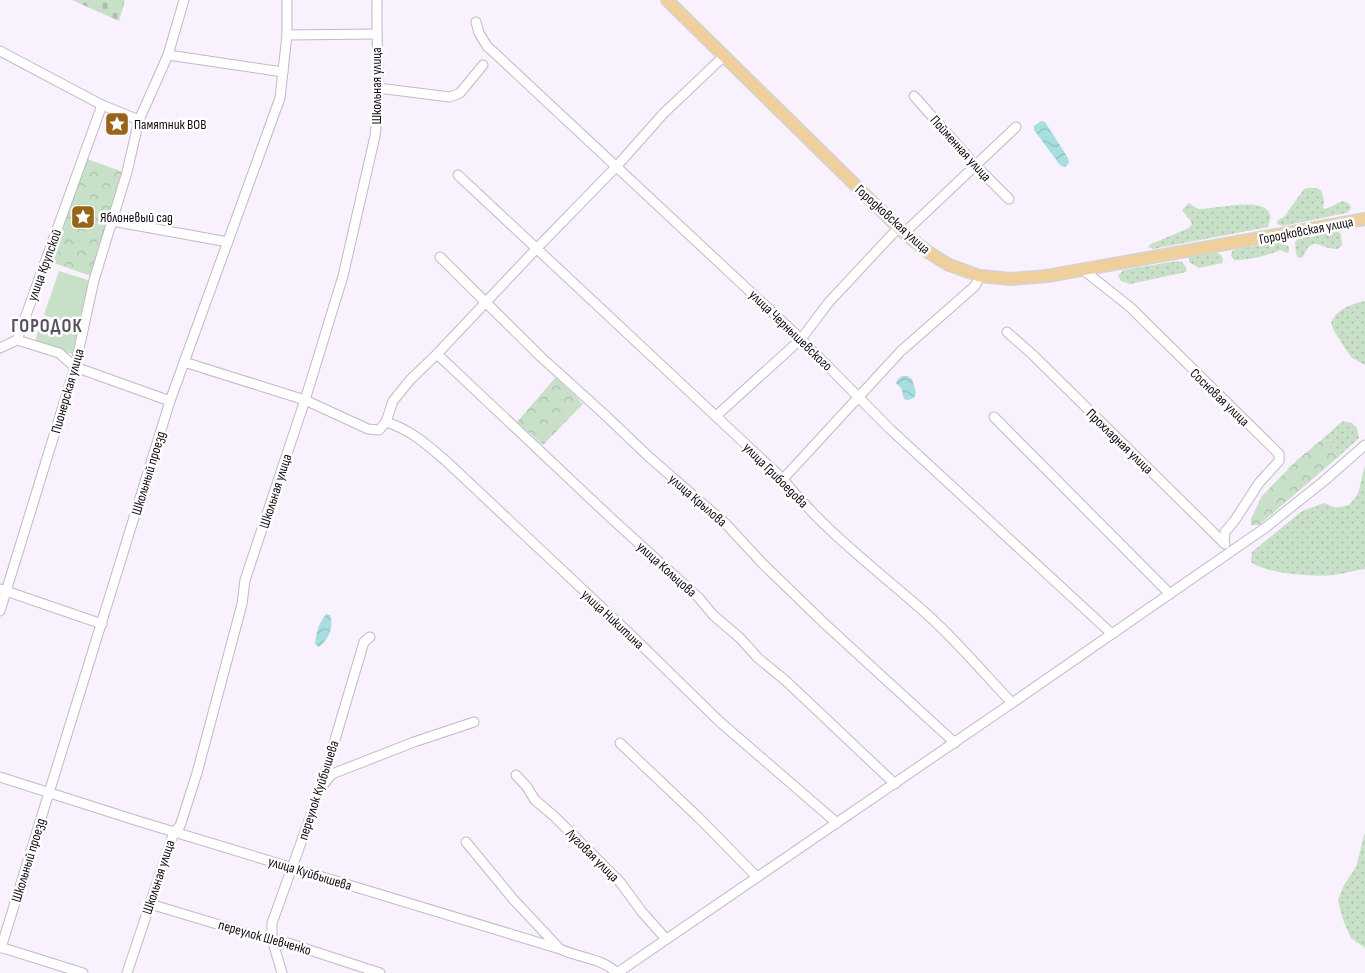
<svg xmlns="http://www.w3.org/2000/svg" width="1365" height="973" font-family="'Sofia Sans Condensed',sans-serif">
<defs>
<pattern id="grass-dots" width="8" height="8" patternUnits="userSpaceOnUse" patternTransform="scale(1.25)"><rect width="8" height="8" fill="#c8e0c8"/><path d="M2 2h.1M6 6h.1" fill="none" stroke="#abbfab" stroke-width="1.8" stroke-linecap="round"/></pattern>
<pattern id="forest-crowns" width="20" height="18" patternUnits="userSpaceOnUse" patternTransform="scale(1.25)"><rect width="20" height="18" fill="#c8e0c8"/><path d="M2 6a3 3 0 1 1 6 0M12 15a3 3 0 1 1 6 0" fill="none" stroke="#abbfab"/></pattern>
<pattern id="cemetery-stones" width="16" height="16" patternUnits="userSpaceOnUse" patternTransform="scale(1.25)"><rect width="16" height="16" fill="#c8e0c8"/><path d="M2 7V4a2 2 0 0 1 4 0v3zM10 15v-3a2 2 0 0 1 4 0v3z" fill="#abbfab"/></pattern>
<pattern id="water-waves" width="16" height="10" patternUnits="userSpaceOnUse" patternTransform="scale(1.25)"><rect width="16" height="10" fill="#a8dedf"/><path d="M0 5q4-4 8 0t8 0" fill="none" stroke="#8fbdbe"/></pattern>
</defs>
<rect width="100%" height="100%" fill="#f9f1fe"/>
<!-- grass -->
<g fill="url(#grass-dots)">
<path d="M1309,188h7l5,2 3,11 -1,7 3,1 16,-8 6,2 3,4 -1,3 -4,3 -63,13 -6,-2 1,-4 6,-3 20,-28z"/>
<path d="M1189,203c4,2 6,5 10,6 14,1 66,-14 71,6 1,4 -1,8 -2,12l-115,22 -5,-2 3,-3 38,-16 3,-4c-2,-6 -7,-9 -10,-14z"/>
<path d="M1336,230l5,4 1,11 -4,4c-18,1 -25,-16 -35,8l-4,1 -3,-4 -1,-12 7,-7z"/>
<path d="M1279,242l6,2 4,3v5l-3,1 -5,-3c-16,6 -30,10 -47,10l-3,-4 1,-5 5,-2z"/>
<path d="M1216,252l5,3 2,4 -1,4 -23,5 -10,-6v-5z"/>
<path d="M1177,261l5,1 4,5v5l-56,12 -9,-3 -3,-5 5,-6z"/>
<path d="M1365,301v64l-14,-8 -17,-26 -3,-8c5,-13 21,-20 34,-22z"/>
<path d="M1343,421l9,2 5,5 2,10 -22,20 -3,-13 -4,-5 -10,1z"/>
<path d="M1365,465v104c-10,1 -21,5 -31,6 -20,2 -68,-1 -83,-13l1,-10 50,-41 22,-8 12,5 13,-3 9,-11z"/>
<path d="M1365,832v116l-14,-10 -9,-21 -4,-17 6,-15 12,-18z"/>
</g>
<!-- forest -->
<g fill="url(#forest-crowns)">
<path d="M87,159l36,13 -32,104 -40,-14z"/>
<path d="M556,377l27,27 -40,41 -26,-23z"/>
<path d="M1330,440l4,5 3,13 -78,67h-8v-6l11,-23 34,-35 24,-20z"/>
</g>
<!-- cemetery -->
<path fill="url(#cemetery-stones)" d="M72,0h53l-6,21z"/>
<!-- park -->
<g fill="#c8e0c8">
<path d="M59,271l32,10 -14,45 -33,-11z"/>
<path d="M41,321l38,12 -7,21 -37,-12z"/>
</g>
<!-- water -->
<g fill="url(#water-waves)">
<path d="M1041,121l4,1 23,36 1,5 -4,4 -5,-2 -26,-35v-4z"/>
<path d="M902,376h5l5,3 4,13 -2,6 -6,2 -4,-1 -3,-11 -5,-5 2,-4z"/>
<path d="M326,614l4,1c4,12 -1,24 -11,32l-4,-3c1,-11 4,-21 11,-30z"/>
</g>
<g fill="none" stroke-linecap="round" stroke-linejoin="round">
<defs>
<g id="minor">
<path d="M476,22l3,11 8,13 314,293 89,90 222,205"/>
<path d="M287,35l89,-1"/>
<path d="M0,51l102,54 37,15"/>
<path d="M168,55l115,17"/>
<path d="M378,88l72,9 10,-4 23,-28"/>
<path d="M914,96l62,70 33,33"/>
<path d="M458,175l325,304c37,47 85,84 130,123 36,30 67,67 99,101"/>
<path d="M112,221l116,21"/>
<path d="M904,233l112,-106"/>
<path d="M440,257l101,100 63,57 44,42 78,68 37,40 62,60 130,119"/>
<path d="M1082,269l48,38 149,147v7l-20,22 -24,37 -10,12 -1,10"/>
<path d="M1007,332l26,23 192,189"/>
<path d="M17,340l42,13 16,14 95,34"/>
<path d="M0,348l17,-8 85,-235"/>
<path d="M437,354l174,164 88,80 14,17 27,23 18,20 28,23 109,103"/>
<path d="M184,362l121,38 63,29 11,1 7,-8 7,-21 17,-21 27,-26 100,-106 79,-81 47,-53 61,-58"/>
<path d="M716,416l85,-77 28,-37 70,-75"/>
<path d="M994,417l176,177"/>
<path d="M386,422c25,8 40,22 60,39l183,172 91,89 117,101"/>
<path d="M783,479l118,-128 74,-65 5,-10"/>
<path d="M0,589l102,35"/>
<path d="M0,611l75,-244 19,-87 33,-108 12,-52 29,-65 16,-55"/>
<path d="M620,743l79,75 57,58"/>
<path d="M516,775l11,12 8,13 20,17 65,65 22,30 24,27"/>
<path d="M0,777l138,44 422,128c19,9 42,9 57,24"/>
<path d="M323,785l9,-11 82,-32 60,-20"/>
<path d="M466,842l47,57 45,48"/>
<path d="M150,904l133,40 5,-1 92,30"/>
<path d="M0,947l83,26"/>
<path d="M1,948l169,-547 110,-303 7,-63v-35"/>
<path d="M127,973l47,-141 6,-6 17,-53 45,-169 3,-24 60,-180 38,-124 32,-140c6,-45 1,-91 2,-136"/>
<path d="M282,973l-10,-34v-16l48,-133 44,-148 6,-5"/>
<path d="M617,973l395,-270 253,-175 59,-47 41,-36"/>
</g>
<path id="major" d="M667,0l237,233 24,19 21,13 31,11 31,3 36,-3 318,-57"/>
</defs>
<!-- minor casing -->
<use href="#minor" stroke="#c1b9c7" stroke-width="11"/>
<!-- major casing -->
<use href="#major" stroke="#d4d3d4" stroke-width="14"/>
<!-- minor -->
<use href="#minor" stroke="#fff" stroke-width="9"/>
<!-- major -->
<use href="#major" stroke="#efcf9c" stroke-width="11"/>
</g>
<!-- icons -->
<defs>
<symbol id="sight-square" viewBox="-11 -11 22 22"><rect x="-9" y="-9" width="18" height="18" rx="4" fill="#976518" stroke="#fff"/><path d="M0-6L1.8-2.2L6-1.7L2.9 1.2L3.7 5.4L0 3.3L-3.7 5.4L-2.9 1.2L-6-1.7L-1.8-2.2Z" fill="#fff"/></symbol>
</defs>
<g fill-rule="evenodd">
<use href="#sight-square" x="103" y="110" width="28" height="28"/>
<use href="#sight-square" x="69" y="203" width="28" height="28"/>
</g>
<g text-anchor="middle" stroke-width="5" stroke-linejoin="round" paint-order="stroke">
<!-- street labels -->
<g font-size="14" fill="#0f0c11" stroke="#fff">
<text transform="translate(376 86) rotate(-90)" y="5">Школьная улица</text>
<text transform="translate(961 148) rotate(48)" y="5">Пойменная улица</text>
<text transform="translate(893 219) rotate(42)" y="5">Городковская улица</text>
<text transform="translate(1306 230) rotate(-11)" y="5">Городковская улица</text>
<text transform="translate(44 265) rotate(-70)" y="5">улица Крупской</text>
<text transform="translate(791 330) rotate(44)" y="5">улица Чернышевского</text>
<text transform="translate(67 391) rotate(-74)" y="5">Пионерская улица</text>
<text transform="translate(1220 397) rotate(44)" y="5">Сосновая улица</text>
<text transform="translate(1120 441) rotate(44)" y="5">Прохладная улица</text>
<text transform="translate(148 473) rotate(-73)" y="5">Школьный проезд</text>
<text transform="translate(776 475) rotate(45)" y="5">улица Грибоедова</text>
<text transform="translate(275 491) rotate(-72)" y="5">Школьная улица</text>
<text transform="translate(698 500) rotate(41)" y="5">улица Крылова</text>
<text transform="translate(667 569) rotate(42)" y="5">улица Кольцова</text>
<text transform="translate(613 619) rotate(43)" y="5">улица Никитина</text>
<text transform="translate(318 790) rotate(-72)" y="5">переулок Куйбышева</text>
<text transform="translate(593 855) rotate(45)" y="5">Луговая улица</text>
<text transform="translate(28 860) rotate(-73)" y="5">Школьный проезд</text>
<text transform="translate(310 873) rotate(17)" y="5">улица Куйбышева</text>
<text transform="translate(158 877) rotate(-72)" y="5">Школьная улица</text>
<text transform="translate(265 937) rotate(16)" y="5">переулок Шевченко</text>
</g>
<!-- poi labels -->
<g font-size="14" fill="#0f0c11" stroke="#fff" text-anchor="start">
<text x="134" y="129">Памятник ВОВ</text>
<text x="100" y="222">Яблоневый сад</text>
</g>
<!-- district labels -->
<g font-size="19" font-weight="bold" letter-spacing="1" fill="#59525e" stroke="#fff">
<text x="47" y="332">ГОРОДОК</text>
</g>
</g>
</svg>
